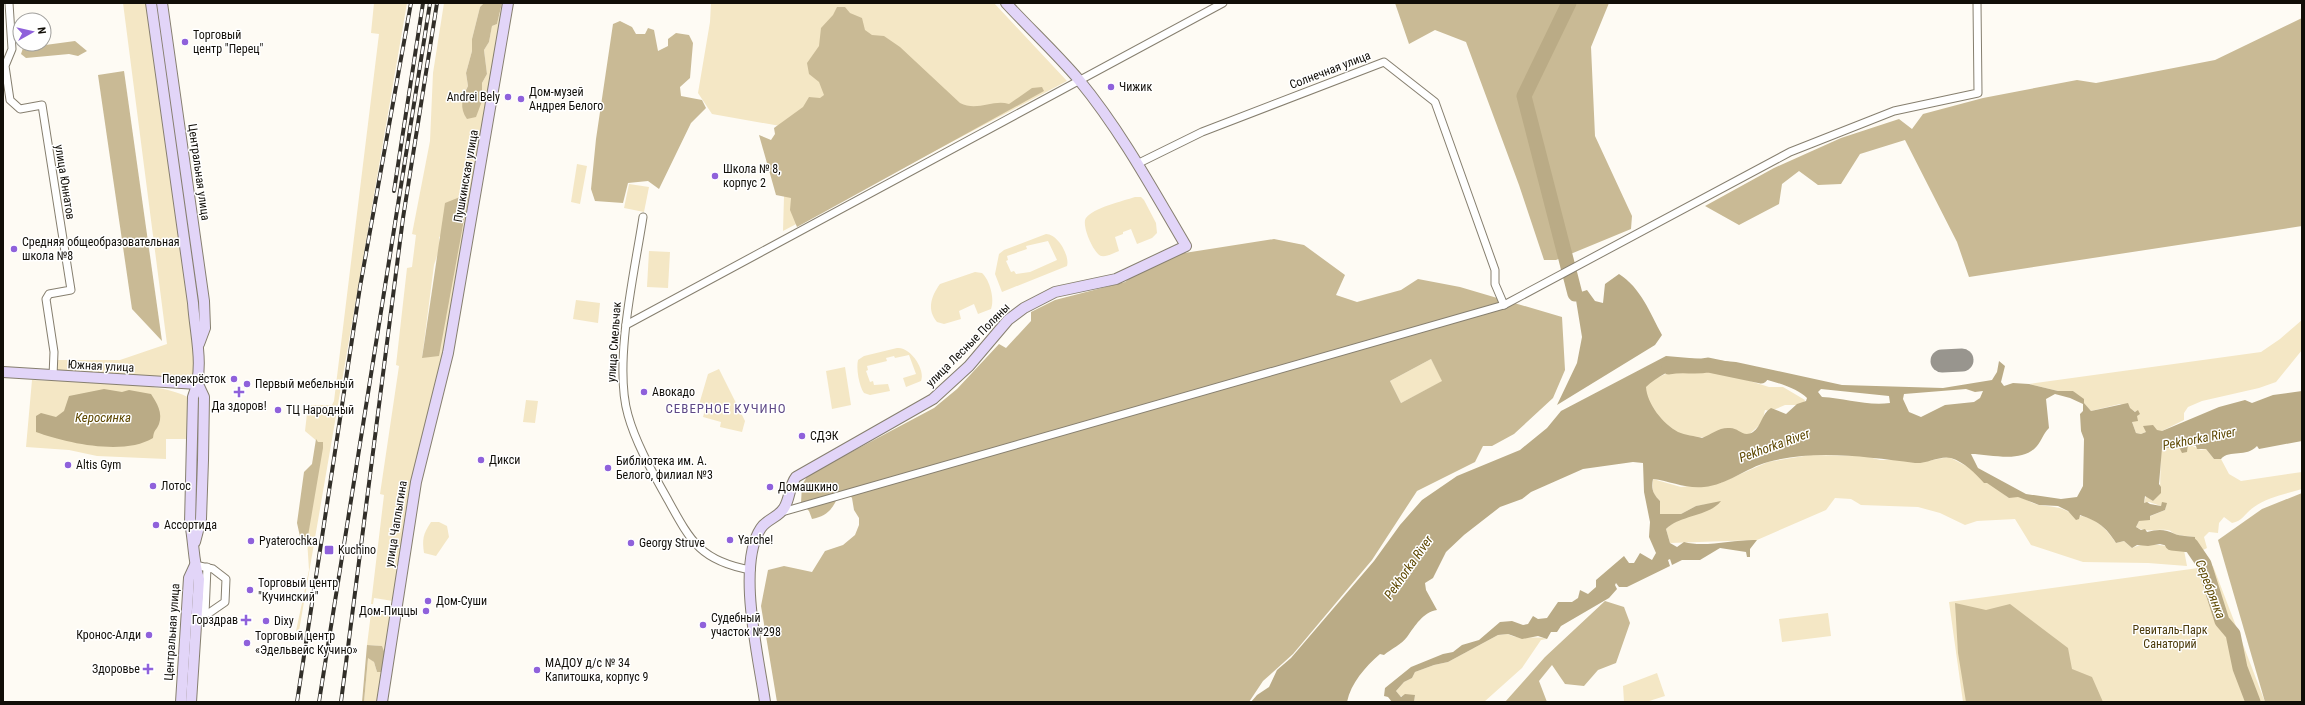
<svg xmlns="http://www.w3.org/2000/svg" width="2305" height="705" font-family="'Roboto Condensed',sans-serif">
<rect width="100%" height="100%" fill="#fefbf4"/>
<!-- green -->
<g fill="#f4e7c5" fill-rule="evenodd">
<path d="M123,3h26l44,326v45l-6,5 -128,-6 -2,-3v-10h63l47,-16z"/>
<path d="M374,3h33l-108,628h-3l13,-61 -2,-31 16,-96 -5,-1 -13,-11 3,-26h24l2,-4 45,-367 -8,-1z"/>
<path d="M444,3h40l-4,4 -8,32v12l-6,22 2,13 -5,9 19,7v-19l5,-9 -3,-24 5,-8 3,-16 5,-2 5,-21h2l-61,353 -50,245 -19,-3 -1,6h-2l13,-109 -4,-1 19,-128 -3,-1 11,-97 5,-1 4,-32 -4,-1 18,-93 3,-68zM464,223l-42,135 12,-93 6,-18 -1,-10z"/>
<path d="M711,3h283l73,78 -284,150 3,-104 -74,-13 -14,-21 12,-71z"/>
<path d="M577,164l10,2 -7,38 -9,-2z"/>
<path d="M629,184l20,3 -5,25 -20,-4z"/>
<path d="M1135,197h6l3,3 12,23 1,10 -5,5 -15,6 -6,-15 -8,3v2l-8,3 4,14c-5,2 -12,6 -18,5 -8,-3 -20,-32 -15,-38 7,-10 37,-17 49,-21z"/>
<path d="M1046,234c12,0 24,22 21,32l-65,26 -7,-18 4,-20 5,-4zM1048,241l9,19 -27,12 -14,2 -2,-3 -3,1 -5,-11 2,-1 -1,-4 20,-7 -1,-3z"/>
<path d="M649,251l21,1 -2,36 -21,-1z"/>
<path d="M975,272l7,1c8,7 13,27 9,36l-13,5 -4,-10 -15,7 2,8 -17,5 -7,-2c-11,-13 -5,-27 3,-38z"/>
<path d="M576,300l24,3 -2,20 -25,-4z"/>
<path d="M2302,320v30l-26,32 -17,6 -57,13 -14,6 -4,6v7l-22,11 -16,1 -5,2 -5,-1 -4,-11 4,-10 -16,-8 -29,7 -18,-20h-15l-29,-7 232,-32 19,-13z"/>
<path d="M897,348c13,-2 29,22 24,33l-15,6 -3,-9 13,-4 -7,-19 -14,3 -1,-2 -8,2 1,3 -20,5 1,4 -2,1 4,11 3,-1 1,4 14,-1 2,7 -20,4 -6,-2c-5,-7 -8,-25 -6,-33l6,-4z"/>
<path d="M1431,359l12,22 -42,22 -11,-22z"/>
<path d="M1683,366l32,4 54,17h14l22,13 -2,5h-18l-14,6 -6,-1 -3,13 -17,15 -67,-1 -18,-18 -18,-25 6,-12z"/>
<path d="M845,367l6,38 -19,4 -6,-38z"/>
<path d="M719,369l26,52 -3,11 -22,-5 1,-5 -18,-5 2,-7 -7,-2 10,-34z"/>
<path d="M32,380c37,2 129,0 157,18l1,41h-24v20l-69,-3 -28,-6 -43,-3z"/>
<path d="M526,400l12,1 -3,22 -12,-1z"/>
<path d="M2188,444l13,6 5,-1 8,10h7l8,15 12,7 61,-9v17c-16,5 -34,8 -48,18 -9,6 -11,14 -22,16l-8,-6 -5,6 -1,10 -9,-1 -5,5 3,11 -6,3 -6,-7 -1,-7c-5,-1 -14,-1 -19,-3 -3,-1 -4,-4 -8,-4 -12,-1 -21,3 -31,-3l3,-6 26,-11 1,-4 -4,-2 -1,2 -12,-4 -5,1 2,-7 7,5 7,-11 1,-43 27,-1z"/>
<path d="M1810,455l55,1 15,4h28l8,3 33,-6 19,10 41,31c11,-5 19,5 30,7 13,2 24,1 35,11 18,-3 33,13 42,27l8,-2 8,7c14,-7 37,-2 52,2l3,16 -39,-3 -65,-1 -52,-17 -16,-26 -38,2 -12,4 -25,-12 -22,-6 -57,-2 -10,-6 -16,-1 -9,12 -69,30 -87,3 -4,-14c14,-14 37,-17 54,-27l-24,4 -15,8 -21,1v-14c-8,-7 -8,-12 -7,-22l28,8 39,-4 48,-21z"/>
<path d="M431,522h8l8,4 2,11 -13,19 -12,-3c-2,-14 -1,-19 7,-31z"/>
<path d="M2213,566l52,136h-302l-14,-100z"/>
<path d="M371,613l20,2 -6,39 -4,-8 -14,-1z"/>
<path d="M1828,613l3,23 -49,6 -3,-23z"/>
<path d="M1508,634c12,7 27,1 39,5l-6,1 -19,28 -38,34h-70l1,-7 -15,1 -4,-5 8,-9 8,-4 3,-6 19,-7 14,-3 50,-27z"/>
<path d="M368,657l6,5 3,10h5l-5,30h-13z"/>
<path d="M1657,673l8,23 -19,6h-22l-1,-16z"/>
</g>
<!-- forest -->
<g fill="#c9ba95" fill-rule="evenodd">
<path d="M484,3h18l-5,21 -5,2 -3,16 -5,8 3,24 -5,9v18l-6,16 -9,2c-8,-11 -5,-22 1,-33l-2,-13 6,-22v-12l8,-32z"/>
<path d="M1395,3h214l-18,44 4,89 37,80 -1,13 -75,31h-12l-25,-75 -53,-143 -31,-12 -26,14z"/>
<path d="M837,7h8l5,6 12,5 3,12 7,5 12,1 16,11 60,56c17,9 33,-4 49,1l23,-16 10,-1 2,4 -247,136 -7,-17 1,-12 -15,-3 -17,-60 12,5 4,-6 -1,-6 29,-21 6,-10 11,1 4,-3 -5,-13 -10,-8 -2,-11 12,-17 2,-18 12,-13z"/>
<path d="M2302,18v208l-333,51 -12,-35 -52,-102 -45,14 -19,30 -23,1 -19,-14 -17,13 -3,20 -40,21 -34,-19 69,-38 67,-30 58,-19 13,10 11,-15 60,-16 94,-18 19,3 119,-23z"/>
<path d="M620,21l12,6 4,7h9l3,-6 6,2 4,21 10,-5v-7l8,-6 13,2 4,8 -3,35 -10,9 1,9 21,4 4,8 -15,15 -32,66 -11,-8 -20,2 -5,20 -28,-2 -4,-12 5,-50 17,-115z"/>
<path d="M75,41l12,10 -9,5 -9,-2 -43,4 -5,-4 2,-6z"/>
<path d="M124,71l38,270 -30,-32 -34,-234z"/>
<path d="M465,195l3,3 -29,158 -17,2 23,-155z"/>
<path d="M1274,239l30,6 41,30 -9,20 21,7 44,-12 17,-11 42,8 102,30 3,53 -12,28 -39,36 -22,12h-9l-8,16 -58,29 -45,69 -79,94 -30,27 -14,21h-472l-16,-96 7,-36 16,-4 28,6 13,-21 18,-6 12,-10 4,-10v-7l-5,-8 -2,-12 -5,-6 -8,1c-5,15 -11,23 -27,26l-3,-8 -8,-8 1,-18 6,-10 126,-67 23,-19 42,-45 7,4 25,-27v-9l24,-12 70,-18 14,-11 39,-17zM1431,359l11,22 -41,22 -11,-22z"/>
<path d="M316,439l2,3h5v6l-15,88 -1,3 -6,2 -4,-18 7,-51 8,-8z"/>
<path d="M2302,493v209h-37l-47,-162 44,-31z"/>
<path d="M1605,601l19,6 6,16 -14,40 -18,7 -14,16 -19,-2 -13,-19 -13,16 8,21h-42l40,-45z"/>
<path d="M1955,603l31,7 24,-6 58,44 4,21 20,8 11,25h-137l-8,-49z"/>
<path d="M367,645l15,1 3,8 -3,18h-5l-3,-10 -6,-4 -4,44h-2z"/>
</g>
<!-- water -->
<g fill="#baab86" fill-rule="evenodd">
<path d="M1619,274c22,14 31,39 43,61l-7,10 -98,60 20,-42 5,-26 -7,-43 12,-4 8,11 8,2 2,-19z"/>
<path d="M1666,356l70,6 106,23 101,3 49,-8 5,-8 2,-11 6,5 -4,16 3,4 9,-3 16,1 29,7h15l11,8v4l7,8 37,-8 2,5 5,4 3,-2 2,4 -3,2 1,5 -6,1 4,11 5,1 5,-2 -3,-6 10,-1 4,5 5,1 57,-24 26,-7 7,3 21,-8 29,-4v50l-43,8 -2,-3c-11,12 -27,3 -36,13h-7l-8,-10h-9l-1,-3 -8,-2 -1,8 -5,1 -3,-6 -17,1 -3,36 2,3v6l-8,8 -8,-5 -1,7 3,-1 3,2 11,2 1,-4 5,1 -2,7 -15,6v4l-11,1 -3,6 5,3 4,-1 2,3c11,-3 18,-3 28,2 5,2 14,2 20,3v7l-11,6 -24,-6 -12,2 -11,-1 -5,3 -8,-7 -8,2c-10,-16 -18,-22 -36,-28l-1,4 -3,1 -8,-9 -10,-5 -19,-1 -21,-8 -9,1 -22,-15h-3c-9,-10 -20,-21 -33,-25 -10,-3 -25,6 -36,5 -48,-6 -99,-14 -147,-1 -22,6 -41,23 -64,25 -18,2 -34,-6 -51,-8 -2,10 0,15 7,22v13h21l15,-8 25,-5c-11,15 -41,14 -55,28l4,14 7,4 7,-5c21,6 51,-3 73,-2l-7,9v8h-3l-1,-5 -26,-4 -20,12h-18l-10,5 -2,-6 -2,1 2,6 -43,21h-8l-3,-4 -1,2 2,4 -8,9 -48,28 -4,6h-6l-4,7 -9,-3 -16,3 -14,-5 -10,1 -50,27 -14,3 -19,7 -3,6 -8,4 -8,9 5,6 4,-3 10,1 -1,7h-22l-4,-5 -4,-1 1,-8 26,-21 32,-13 10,-2 9,-7 17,-5 21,-18 12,-1 11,4 5,-1 5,-8 5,3 9,-1 11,-16h14l6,-4 2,-8 8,4 8,-7v-7l28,-24 5,7h5l6,-10 12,7 4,-7 -7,-16 1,-15 -6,-30 -1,-29 -10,-1 -50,7 -52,23 -9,7 -22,8 -36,28 -18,17 -13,26 -8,5 1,7 11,20c-14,2 -22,16 -30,27 -5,7 -16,12 -23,18l-4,-1c-15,13 -29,29 -33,48h-96l6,-7 12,-8 8,-17 14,-12 83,-97 26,-36 22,-25 35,-24 63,-26 27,-22 14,-17zM1689,365c28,4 99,14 118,33l-1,3 -9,3 -11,10 -15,-6c-10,6 -9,18 -18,24 -10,6 -14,-4 -23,-4 -11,-1 -18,6 -28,10 -7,-2 -17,-3 -24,-6 -15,-8 -31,-28 -32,-45 10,-10 29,-20 43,-22zM1821,389l68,7 1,7c-24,3 -45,-5 -68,-6l-4,-5zM1966,389l9,3 8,-1 -3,7 -6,4 -29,3 -24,12 -12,-5 -6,-13 1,-5zM2055,394l15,4 13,6v7l-3,3 1,17 3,8 -1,47 -6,11 -16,2 -35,-5 -48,-26 -7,-14c20,0 51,10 66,-8 5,-6 6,-12 12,-18l-3,-29z"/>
<path d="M104,389l18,3 7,-2 22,4c6,9 12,19 8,30 -3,7 -5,5 -6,14 -29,18 -87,5 -117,-6v-16l5,-3 15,4 8,-6 5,-15z"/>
</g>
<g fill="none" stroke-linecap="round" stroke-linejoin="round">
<!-- river -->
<g stroke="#baab86" stroke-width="15">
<path d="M1569,3l-45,93 51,198"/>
<path d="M1669,367c15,-3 25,1 39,-2l53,11"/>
<path d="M2172,543l19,2 13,19 18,57 11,13 7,34 13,34"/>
</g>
<!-- taxiway -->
<path stroke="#98958e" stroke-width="23" d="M1942,361l20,-1"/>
<defs>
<g id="street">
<path d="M9,3l3,46 -7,17 5,34 10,9 22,-4 29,185 -22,4 -3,5 8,53 -1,24"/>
<path d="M1137,164l65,-32 182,-70 51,40 60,168v14l9,21"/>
<path d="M643,217c-8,53 -30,146 -15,198 8,29 25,58 40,85 23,42 33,61 83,70"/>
<path d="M626,325l597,-322"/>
<path d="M782,512l722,-207 286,-153 104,-41 84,-18 -1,-90"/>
<path d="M195,565l18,4 13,10 -1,23 -16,11h-12"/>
<path d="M205,614l2,-47"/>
</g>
<g id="secondary">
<path d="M151,3l42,300c2,32 12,63 0,94l-3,126c4,19 3,38 9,56l-8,123"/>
<path d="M162,3l42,298 1,27 -6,16"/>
<path d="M3,372l195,12"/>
<path d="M195,542l6,-23 2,-59 1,-63 -6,-13"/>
<path d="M181,702l8,-124 6,-13"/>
<path d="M382,702l34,-220 32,-129 60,-350"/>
<path d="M765,702c-6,-43 -29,-137 -4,-174 6,-9 18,-11 23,-20 6,-9 5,-22 12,-31l137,-78 36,-33 39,-46 16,-12 31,-16 61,-13 70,-33c-33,-56 -65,-115 -107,-166 -23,-27 -49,-51 -73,-77"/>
</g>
</defs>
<!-- street casing -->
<use href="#street" stroke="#867f6f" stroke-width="9"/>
<!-- secondary casing -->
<use href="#secondary" stroke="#867f6f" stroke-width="12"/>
<!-- street -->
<use href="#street" stroke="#fff" stroke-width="7"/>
<!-- secondary -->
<use href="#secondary" stroke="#e2d5f8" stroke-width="10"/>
<defs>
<g id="rail">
<path d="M394,191l29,-188"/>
<path d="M297,702l63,-415 51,-284"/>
<path d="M319,702l111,-699"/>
<path d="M341,702l62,-484 34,-215"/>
</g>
</defs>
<!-- rail casing -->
<use href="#rail" stroke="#322f29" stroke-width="4"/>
<!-- rail -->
<use href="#rail" stroke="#fff" stroke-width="2.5" stroke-dasharray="8" stroke-linecap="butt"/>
</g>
<!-- markers -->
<g fill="#8f61db" stroke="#fff" stroke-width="1.5">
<circle cx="185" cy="42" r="4"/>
<circle cx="1111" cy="87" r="4"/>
<circle cx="508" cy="97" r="4"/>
<circle cx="521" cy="99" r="4"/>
<circle cx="715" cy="176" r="4"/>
<circle cx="14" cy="249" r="4"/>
<circle cx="234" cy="379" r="4"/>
<circle cx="247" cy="384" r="4"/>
<path d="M237 386h4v4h4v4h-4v4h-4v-4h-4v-4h4z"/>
<circle cx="644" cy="392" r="4"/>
<circle cx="278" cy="410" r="4"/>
<circle cx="802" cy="436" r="4"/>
<circle cx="481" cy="460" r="4"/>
<circle cx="68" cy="465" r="4"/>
<circle cx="608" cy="468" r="4"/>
<circle cx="153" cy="486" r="4"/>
<circle cx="770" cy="487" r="4"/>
<circle cx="156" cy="525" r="4"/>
<circle cx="730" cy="540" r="4"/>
<circle cx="251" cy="541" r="4"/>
<circle cx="631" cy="543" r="4"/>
<rect x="324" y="545" width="10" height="10" rx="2"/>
<circle cx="250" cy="590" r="4"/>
<circle cx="428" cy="601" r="4"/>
<circle cx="426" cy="611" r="4"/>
<path d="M244 614h4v4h4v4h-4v4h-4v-4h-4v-4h4z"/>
<circle cx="266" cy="621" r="4"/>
<circle cx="703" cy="625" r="4"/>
<circle cx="149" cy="635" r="4"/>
<circle cx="247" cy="643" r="4"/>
<path d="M146 663h4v4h4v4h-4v4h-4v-4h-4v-4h4z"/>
<circle cx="537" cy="670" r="4"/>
</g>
<g text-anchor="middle" stroke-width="3" stroke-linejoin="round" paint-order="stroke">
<!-- poi labels -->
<g font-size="12" fill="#110e08" stroke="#fff" text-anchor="start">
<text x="193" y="39">Торговый<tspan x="193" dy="14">центр "Перец"</tspan></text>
<text x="1119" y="91">Чижик</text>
<text x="529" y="96">Дом-музей<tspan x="529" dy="14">Андрея Белого</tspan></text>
<text x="500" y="101" text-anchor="end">Andrei Bely</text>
<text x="723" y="173">Школа № 8,<tspan x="723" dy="14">корпус 2</tspan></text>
<text x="22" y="246">Средняя общеобразовательная<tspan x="22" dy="14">школа №8</tspan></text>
<text x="226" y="383" text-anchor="end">Перекрёсток</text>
<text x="255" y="388">Первый мебельный</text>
<text x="652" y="396">Авокадо</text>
<text x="239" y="410" text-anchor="middle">Да здоров!</text>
<text x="286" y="414">ТЦ Народный</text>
<text x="810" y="440">СДЭК</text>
<text x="489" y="464">Дикси</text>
<text x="616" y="465">Библиотека им. А.<tspan x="616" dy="14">Белого, филиал №3</tspan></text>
<text x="76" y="469">Altis Gym</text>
<text x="161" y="490">Лотос</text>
<text x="778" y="491">Домашкино</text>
<text x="164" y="529">Ассортида</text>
<text x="738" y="544">Yarche!</text>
<text x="259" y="545">Pyaterochka</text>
<text x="639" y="547">Georgy Struve</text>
<text x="338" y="554">Kuchino</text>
<text x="258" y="587">Торговый центр<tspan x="258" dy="14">"Кучинский"</tspan></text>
<text x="436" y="605">Дом-Суши</text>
<text x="418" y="615" text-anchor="end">Дом-Пиццы</text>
<text x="711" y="622">Судебный<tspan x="711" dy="14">участок №298</tspan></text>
<text x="238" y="624" text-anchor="end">Горздрав</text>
<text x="274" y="625">Dixy</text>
<text x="141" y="639" text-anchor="end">Кронос-Алди</text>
<text x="255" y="640">Торговый центр<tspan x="255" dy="14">«Эдельвейс Кучино»</tspan></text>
<text x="545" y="667">МАДОУ д/с № 34<tspan x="545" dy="14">Капитошка, корпус 9</tspan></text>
<text x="140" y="673" text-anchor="end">Здоровье</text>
</g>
<!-- street labels -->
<g font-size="12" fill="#110e08" stroke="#fff">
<text transform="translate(1330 70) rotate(-21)" y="4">Солнечная улица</text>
<text transform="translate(199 172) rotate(82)" y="4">Центральная улица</text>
<text transform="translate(466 176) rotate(-80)" y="4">Пушкинская улица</text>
<text transform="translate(65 182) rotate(81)" y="4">улица Юннатов</text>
<text transform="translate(614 342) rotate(-86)" y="4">улица Смельчак</text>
<text transform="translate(968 345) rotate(-45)" y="4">улица Лесные Поляны</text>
<text transform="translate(101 366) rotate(3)" y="4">Южная улица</text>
<text transform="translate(396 524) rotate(-81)" y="4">улица Чаплыгина</text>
<text transform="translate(172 632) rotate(-86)" y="4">Центральная улица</text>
</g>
<!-- park labels -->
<g font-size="12" fill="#4c3b0b" stroke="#fff">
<text x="2170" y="634">Ревиталь-Парк<tspan x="2170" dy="14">Санаторий</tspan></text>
</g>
<!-- neighbourhood labels -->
<g font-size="13" letter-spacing="1" fill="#5e4986" stroke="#fff">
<text x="726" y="413">СЕВЕРНОЕ КУЧИНО</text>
</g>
<!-- water labels -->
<g font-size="13" font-style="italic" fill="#5e4802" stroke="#fff">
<text x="103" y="422">Керосинка</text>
<text transform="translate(2199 438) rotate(-11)" y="5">Pekhorka River</text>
<text transform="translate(1774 445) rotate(-20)" y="5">Pekhorka River</text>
<text transform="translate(1408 567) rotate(-55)" y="5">Pekhorka River</text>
<text transform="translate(2211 589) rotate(69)" y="5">Серебрянка</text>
</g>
</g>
<!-- border -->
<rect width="2305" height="705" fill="none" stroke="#110e08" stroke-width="8"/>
<!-- north arrow -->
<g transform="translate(32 32) rotate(82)"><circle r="19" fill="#ffffff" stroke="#a09f9c"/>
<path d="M0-3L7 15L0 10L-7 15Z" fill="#8f61db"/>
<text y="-6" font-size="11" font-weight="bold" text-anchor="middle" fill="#110e08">N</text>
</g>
</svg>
